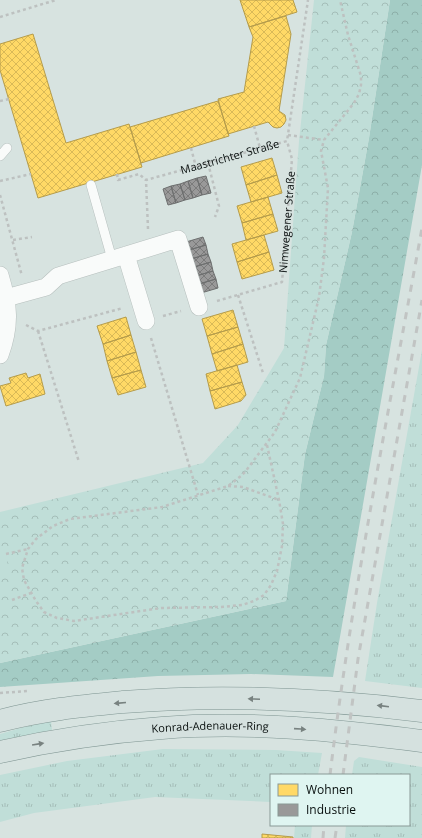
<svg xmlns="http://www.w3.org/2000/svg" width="422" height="838" font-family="'Open Sans',sans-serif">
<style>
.grass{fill:url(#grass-tufts)}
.forest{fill:url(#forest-crowns)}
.park{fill:url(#park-crowns)}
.pitch{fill:#c0ded8}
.homes{fill:url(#homes-cross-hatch);stroke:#b59c4b}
.industry{fill:url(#industry-cross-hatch);stroke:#6d6f6f}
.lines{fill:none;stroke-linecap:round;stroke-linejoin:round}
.lane-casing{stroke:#b6bfbd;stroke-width:10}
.street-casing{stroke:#b6bfbd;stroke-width:18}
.primary-casing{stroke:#7f9592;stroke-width:23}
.path{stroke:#bdc1c0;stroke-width:2.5;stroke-dasharray:3 3;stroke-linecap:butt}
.lane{stroke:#f9fbfa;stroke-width:9}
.street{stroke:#f9fbfa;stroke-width:17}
.primary{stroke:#d5e1df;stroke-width:22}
.rail{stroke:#c1c4c3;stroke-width:3;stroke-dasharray:7 7;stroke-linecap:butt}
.oneway{fill:#788280}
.labels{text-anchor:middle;stroke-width:4;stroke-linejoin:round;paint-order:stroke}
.street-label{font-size:11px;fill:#070e0d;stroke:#dff5f1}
</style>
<defs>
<pattern id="grass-tufts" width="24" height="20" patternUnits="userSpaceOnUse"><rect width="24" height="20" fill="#c0ded8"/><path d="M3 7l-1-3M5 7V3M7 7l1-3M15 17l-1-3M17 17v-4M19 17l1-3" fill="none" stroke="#a4bdb8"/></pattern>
<pattern id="forest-crowns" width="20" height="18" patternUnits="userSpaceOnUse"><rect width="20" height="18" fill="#a4ccc5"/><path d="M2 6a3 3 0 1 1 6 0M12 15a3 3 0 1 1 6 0" fill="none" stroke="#8caea8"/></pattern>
<pattern id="park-crowns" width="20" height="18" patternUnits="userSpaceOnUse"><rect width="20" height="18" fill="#c0ded8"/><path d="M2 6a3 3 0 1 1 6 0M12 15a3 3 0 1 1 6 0" fill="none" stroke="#a4bdb8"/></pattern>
<pattern id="homes-cross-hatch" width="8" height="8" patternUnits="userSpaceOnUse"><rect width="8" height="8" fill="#ffd966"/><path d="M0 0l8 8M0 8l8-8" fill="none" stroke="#d9b957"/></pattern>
<pattern id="industry-cross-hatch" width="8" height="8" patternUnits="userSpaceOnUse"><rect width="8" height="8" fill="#999"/><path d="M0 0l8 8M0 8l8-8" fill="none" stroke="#7b7b7b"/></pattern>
</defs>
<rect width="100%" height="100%" fill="#d7e3e0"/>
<path class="grass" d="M422 350V688L365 681 377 603Z
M51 721 52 730 0 741V734L24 727Z
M163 749 276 750 322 753 318 775H271V802L155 797 34 813 0 822V775L67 761Z
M359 757 422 767V838H345L346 825H409V775H352L354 761Z
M295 825H312L311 838H294Z"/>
<path class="forest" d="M390 0H422V165L333 677 251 674 158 676 0 687V663L286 601 305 454 324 376 326 345 352 232 369 138Z"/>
<path class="park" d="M314 0H390L369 138 352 232 326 345 324 376 305 454 286 601 0 663V512L203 463 238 425 284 348 299 141Z"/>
<path class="pitch" d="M5 552 8 566 0 568V553Z"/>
<path class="homes" d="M240 0H293L297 12 249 27Z
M286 16 291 34 279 111 285 115 286 120 284 124 281 127 277 128 273 127 268 122 228 134 218 99 244 92 253 37 249 27Z
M33 34 66 143 129 124 142 167 38 198 0 70V44Z
M218 101 229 136 141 163 130 127Z
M272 158 277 175 246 185 241 167Z
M277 175 282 193 251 202 246 185Z
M268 197 273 214 242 223 237 206Z
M273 214 278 231 246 240 242 223Z
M264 235 269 252 237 262 232 244Z
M269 252 274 270 242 279 237 262Z
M233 310 238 327 207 336 202 319Z
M126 317 131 335 103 344 97 326Z
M238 327 243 344 212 354 207 336Z
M131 335 136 352 107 361 103 344Z
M243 344 248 362 217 371 212 354Z
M136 352 141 370 112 378 107 361Z
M237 365 242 382 210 391 206 374Z
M141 370 146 387 118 395 112 378Z
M26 373 28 378 40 374 45 394 6 406 0 386 11 383 9 378Z
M242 382 246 395 241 401 215 409 210 391Z
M262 834 293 837V838H262Z"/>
<path class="industry" d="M206 176 211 193 202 195 197 178Z
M197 178 202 195 193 198 188 181Z
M188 181 193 198 185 200 180 184Z
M180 184 185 200 176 203 171 186Z
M171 186 176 203 168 205 163 189Z
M203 237 206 245 189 250 186 242Z
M206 245 208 254 191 259 189 250Z
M208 254 211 262 194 267 191 259Z
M211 262 213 271 196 276 194 267Z
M213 271 216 279 199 284 196 276Z
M216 279 218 288 201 293 199 284Z"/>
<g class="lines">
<g class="lane-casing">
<path id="lane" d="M0 156 7 148
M91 185 112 259"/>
</g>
<g class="street-casing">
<path id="street" d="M126 255 146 321
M0 275C9 305 11 325 0 355
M6 298 46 287 58 276 178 239 199 307"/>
</g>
<g class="primary-casing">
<g id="primary">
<path d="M0 721C40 710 82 706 123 702 222 694 323 699 422 711"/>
<path id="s3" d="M0 752C53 740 107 732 162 728 248 721 336 730 422 741"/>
</g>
</g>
<g class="path">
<path d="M0 17 56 0"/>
<path d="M0 101 9 99"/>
<path d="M254 126 260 148"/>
<path d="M288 135 324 140"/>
<path d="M191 148 196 167"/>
<path d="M208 163 219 206 215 217"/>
<path d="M117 174 118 180 139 174 146 180"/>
<path d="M0 181 31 174"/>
<path d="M0 195 22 276"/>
<path id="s1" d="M148 229 146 180 287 141 308 0"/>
<path d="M13 240 32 237"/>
<path d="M238 295 263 373"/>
<path id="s2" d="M217 301 282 282 292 159 287 141"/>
<path d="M163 316 181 311"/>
<path d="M26 325 38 331 123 308"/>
<path d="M38 331 79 462"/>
<path d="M151 338 198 495"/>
<path d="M267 445 279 500 283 524 282 546 277 571 271 585 264 595 254 601 242 605 221 607 161 608 74 621 57 618 44 612 36 601 24 580 22 568 28 549 36 539 53 526 70 519 162 507 228 486 241 476 245 472 275 432 300 378 319 297 324 258 328 188 321 151 324 140 354 103 359 94 361 85V76L348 35 340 0"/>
<path d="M228 486 243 487 279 500"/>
<path d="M6 554 28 549"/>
<path d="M12 600 31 593"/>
<path d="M0 693 28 691"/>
</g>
<use href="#lane" class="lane"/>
<use href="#street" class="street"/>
<use href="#primary" class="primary"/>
<path class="rail" d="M330 775C352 592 389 410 422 228
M343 775 358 659 422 300
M323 838 324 825
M335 838 337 825"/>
</g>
<defs><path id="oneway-solid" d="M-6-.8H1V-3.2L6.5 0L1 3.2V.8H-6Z"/></defs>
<g class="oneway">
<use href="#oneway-solid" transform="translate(254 699) rotate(-178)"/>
<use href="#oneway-solid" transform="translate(120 703) rotate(175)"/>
<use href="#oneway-solid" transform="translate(383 706) rotate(-173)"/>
<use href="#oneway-solid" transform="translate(300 729) rotate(4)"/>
<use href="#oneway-solid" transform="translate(38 744) rotate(-9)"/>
</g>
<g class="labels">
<g class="street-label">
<text dy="4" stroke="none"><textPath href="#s1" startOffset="136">Maastrichter Straße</textPath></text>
<text dy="4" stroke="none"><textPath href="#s2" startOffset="128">Nimwegener Straße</textPath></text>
<text dy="4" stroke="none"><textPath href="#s3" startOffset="212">Konrad-Adenauer-Ring</textPath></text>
</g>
</g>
<rect x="270" y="774" width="140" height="52" fill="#dff5f1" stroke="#899996"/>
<rect x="278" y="784" width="20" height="12" fill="#ffd966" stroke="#899996"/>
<text x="306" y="794" font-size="12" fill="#070e0d">Wohnen</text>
<rect x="278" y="804" width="20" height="12" fill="#999999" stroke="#899996"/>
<text x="306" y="814" font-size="12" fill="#070e0d">Industrie</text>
</svg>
